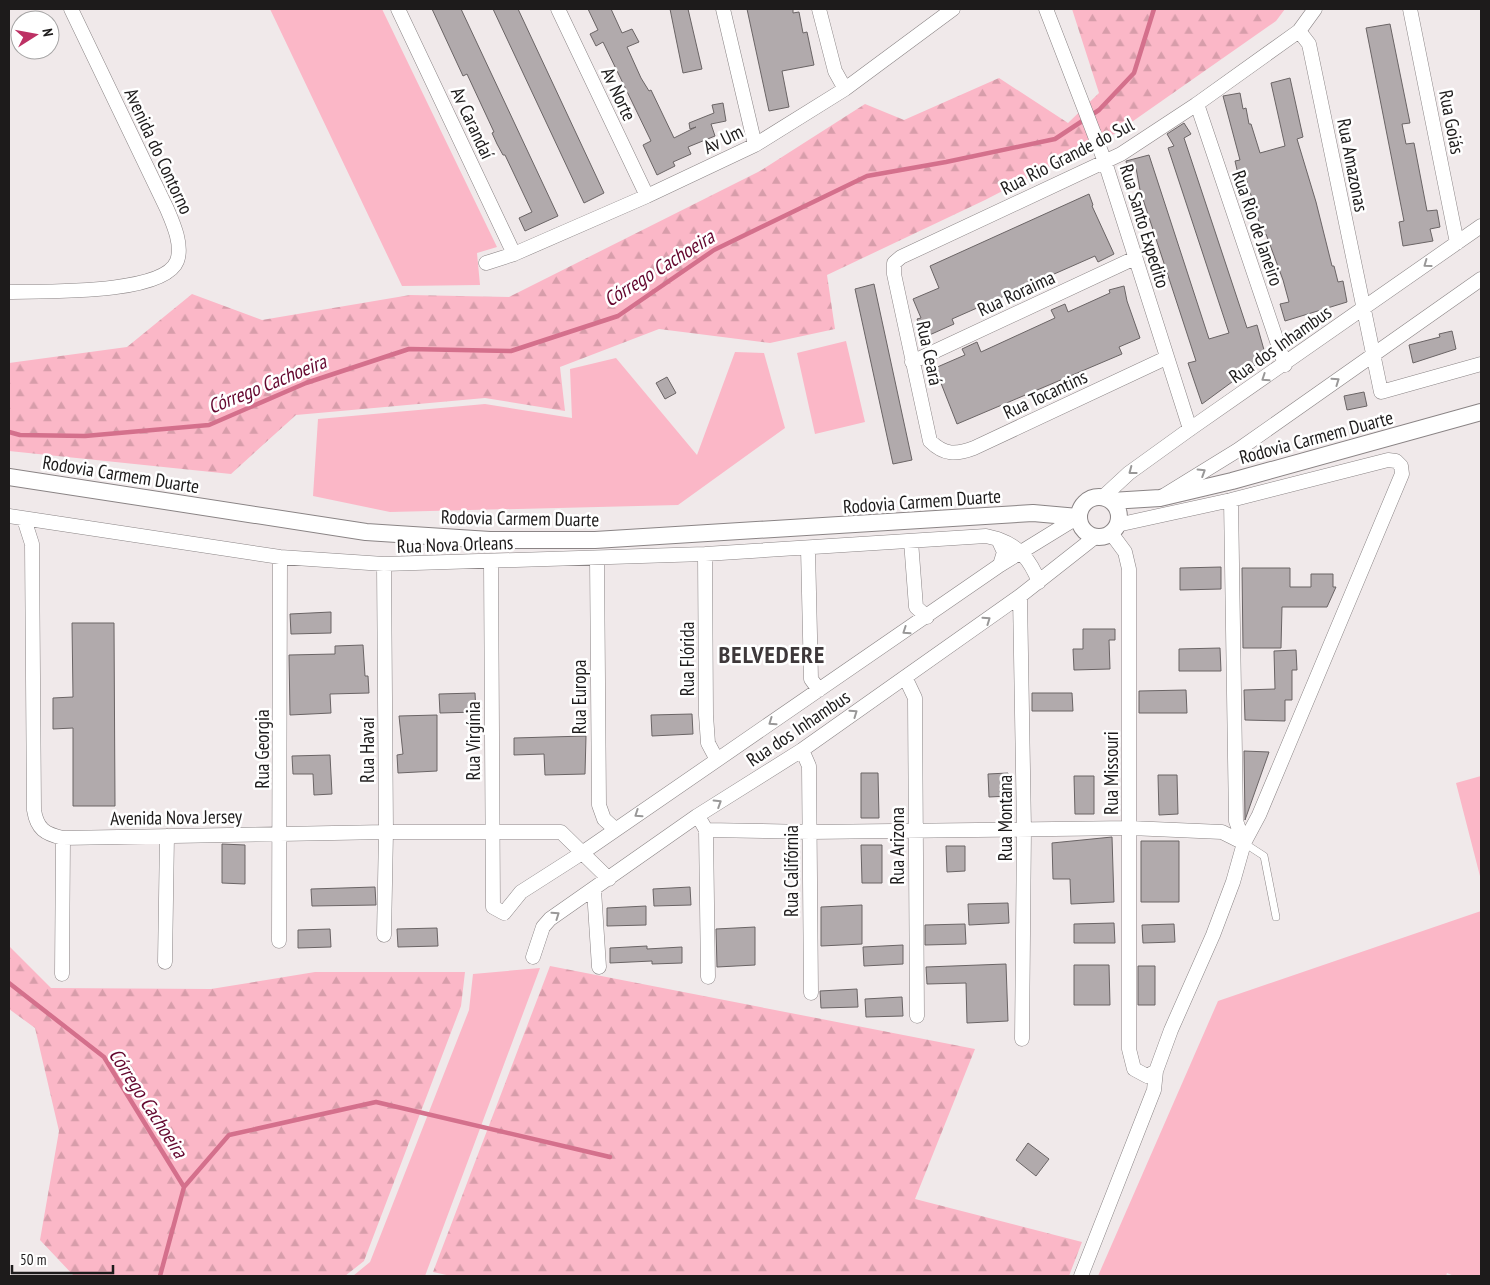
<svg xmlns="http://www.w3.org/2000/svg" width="1490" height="1285" font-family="'PT Sans Narrow',sans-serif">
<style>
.green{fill:#fbb7c7}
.forest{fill:url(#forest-firs)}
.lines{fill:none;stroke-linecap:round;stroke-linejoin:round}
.stream{stroke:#d4708c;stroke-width:4.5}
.building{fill:#b1aaac;stroke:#6a6465}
.service-casing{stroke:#8a8485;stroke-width:8}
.minor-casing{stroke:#8a8485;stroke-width:15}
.tertiary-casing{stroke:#8a8485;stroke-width:18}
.service{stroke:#fff;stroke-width:7}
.minor{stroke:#fff;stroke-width:14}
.tertiary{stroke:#fff;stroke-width:16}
.oneway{stroke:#999898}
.labels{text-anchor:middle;stroke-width:5;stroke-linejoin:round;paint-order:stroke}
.street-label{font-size:19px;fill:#1d1b1b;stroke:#fff}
.water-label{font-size:20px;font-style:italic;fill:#64062e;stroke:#fff}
.district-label{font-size:24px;font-weight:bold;letter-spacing:1px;fill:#3e383a;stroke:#fff}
</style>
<defs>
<pattern id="forest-firs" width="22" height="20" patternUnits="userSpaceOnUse" patternTransform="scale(1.25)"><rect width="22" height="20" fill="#fbb7c7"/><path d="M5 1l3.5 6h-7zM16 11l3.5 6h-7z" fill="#d79daa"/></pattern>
</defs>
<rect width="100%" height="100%" fill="#f0e9ea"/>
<path class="green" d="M270 9H382L497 247 477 253 480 285 402 286Z
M846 341 865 422 815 434 797 353Z
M735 352 764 353 785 428 678 505 390 512 313 496 318 419 485 404 572 418 570 369 616 358 697 455Z
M1481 776V880L1456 783Z
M1481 911V1276H1454L1447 1273 1446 1276H1098L1218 1001Z
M540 968 425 1276H353L370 1262 469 1010 473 974Z"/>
<path class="forest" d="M1072 9H1285L1276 21 1116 133 985 200 827 275 835 329 770 343 659 329 560 367 565 411 485 398 296 415 231 474 9 451V363L127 347 192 294 262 320 410 295 509 297 760 171 865 104 904 120 999 78 1068 123 1099 93Z
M9 946 51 988 211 989 315 972H465L461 1006 364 1261 345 1276H74L40 1240 59 1131 35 1028 9 1009Z
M550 966 975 1049 915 1199 1082 1242 1069 1276H451L433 1272Z"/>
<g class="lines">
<path class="stream" d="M9 432 20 435 85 436 209 425 306 383 409 349 511 351 618 316 714 250 867 176 946 162 1055 139 1099 110 1134 73 1154 9
M9 983 104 1057 184 1187
M160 1276 184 1187 229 1135 376 1102 610 1157"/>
</g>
<path class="building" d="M432 9H461L558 216 525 231 519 218 532 212 505 155H503L497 144 492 133 494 132 467 74 463 76Z
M493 9H518L604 193 584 203Z
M588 9H611L622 33 632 29 639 42 627 47 641 78 649 91 651 90 674 138 696 127 690 129 689 123 714 113 712 105 723 103 726 121 711 124 715 136 688 147 691 154 673 162 675 166 657 175 643 145 651 141 603 42 596 46 590 34 598 30Z
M670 9H688L702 69 683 73Z
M747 9H793V13L799 12 803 33 807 32 814 65 782 71 789 107 769 111Z
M1390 24 1410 123 1402 124 1406 144 1414 143 1427 211 1437 210 1440 227 1430 229 1433 241 1403 246 1399 222 1404 221 1366 28Z
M1290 78 1303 137 1297 139 1316 202 1332 266H1334L1338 282 1343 281 1347 302 1285 321 1280 304 1289 302 1283 280 1266 234 1257 236 1253 224 1259 222 1244 172 1238 174 1235 161 1240 160 1223 96 1240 93 1243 109 1246 108 1249 124H1251L1260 153 1285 146 1271 83Z
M1184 123 1191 134 1184 138 1247 328 1257 325 1266 357 1202 404 1188 363 1196 361 1140 190 1136 168 1128 170 1126 161 1149 155 1209 339 1229 333 1168 148 1174 146 1167 134Z
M1089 194 1093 205 1092 206 1114 254 1098 262 1095 256 952 319 954 324 925 337 917 319 921 318 913 299 939 288 930 266Z
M874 284 912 460 893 464 855 289Z
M1124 286 1127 301 1140 338 1119 347 1122 354 957 424 935 368 965 355 962 349 977 342 981 352 1055 318 1051 310 1065 304 1068 312 1110 293 1109 290Z
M1452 331 1456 349 1413 363 1409 345 1440 337 1439 334Z
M667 377 676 393 665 399 656 383Z
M1364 392 1367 406 1347 410 1344 396Z
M1221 567V589L1180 590V568Z
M1242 568H1290V587H1311V574H1333V587H1336L1327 607H1282L1281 648H1243Z
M331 612V633L291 634 290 614Z
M72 623H114L115 806H73V728L53 729V698L73 697Z
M1083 629H1115V640H1109L1110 669 1074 670 1073 649H1083Z
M363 645 365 676H368L369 693 330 694 331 713 290 715 289 655 335 654V646Z
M1220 648 1221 671H1179V649Z
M1296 650 1297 670H1292V700H1285V721L1245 720 1244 690 1275 689 1274 651Z
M1186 690 1187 713H1139V691Z
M475 693 476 712 440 713 439 694Z
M1032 693H1072L1073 711H1032Z
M692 714 693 734 652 736 651 715Z
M437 715V771L398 773 397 755 403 754 399 716Z
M586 736 585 774 545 775 544 754 514 755V738Z
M1244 751 1269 752 1245 820V819Z
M330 755 332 794 314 795 313 774H293L292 756Z
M861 773H878L879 818H861Z
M1008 773 1009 796 989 797 988 774Z
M1158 775H1177L1178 814 1159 815Z
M1074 776H1094V814H1075Z
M1112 837 1114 902 1071 904 1070 879H1053L1052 843Z
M1141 841H1179V902H1141Z
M222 844 245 845V884L222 883Z
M861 845H882V883H862Z
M946 846H965V871L947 872Z
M375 887 376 905 312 906 311 889Z
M690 887 691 905 654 906 653 889Z
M1008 903 1009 923 969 925 968 904Z
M862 905V944L821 946V907Z
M646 906V925L607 926V908Z
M1114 923 1115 943H1074V924Z
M965 924 966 944 925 945V925Z
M1174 924 1175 942 1143 943 1142 925Z
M755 927V965L717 967 716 929Z
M437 928 438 946 398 947 397 929Z
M330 929 331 947 298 948V930Z
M903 945V964L864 966 863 947Z
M647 946V949L682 947V963L652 964V961L610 963V948Z
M1006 964 1008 1021 967 1023 966 983 927 984 926 967Z
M1074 965H1109L1110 1005H1074Z
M1138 966H1155V1005H1138Z
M857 989 858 1007 821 1008 820 991Z
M902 997 903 1016 866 1017 865 999Z
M1028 1143 1049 1159 1036 1176 1016 1160Z"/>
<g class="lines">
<g class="service-casing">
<path id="service" d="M1244 843 1264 856 1276 917"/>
</g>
<g class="minor-casing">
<path id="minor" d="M398 9 514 254
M558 9 647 196
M723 9 755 145
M819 9 835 71 845 89
M1046 9 1105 162 1190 429
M1410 9 1457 243
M1299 31 1309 44 1381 392 1481 364
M1197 104 1285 365
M486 263 514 254 647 196 755 145 845 89 953 9
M9 292C42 291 164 295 177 261 183 245 173 223 167 209L71 9
M1166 358 974 448C956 455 944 455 930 441L894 274V263L901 257 1121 154 1197 104 1299 31 1315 9
M912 362 1135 258
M1165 495 1238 450 1481 279
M1103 497 1129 473 1190 429 1481 226
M1231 500 1236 821 1244 843
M9 516 280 557 384 564 705 554 986 536 998 539 1004 552 1000 565
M24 519 32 544 34 810C37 829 45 834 63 838L386 832H561L609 879
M1111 533 1125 552 1129 569V1049L1134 1069 1147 1076 1156 1071 1171 1030 1213 935 1233 882 1244 843 1259 815 1402 474 1401 466 1396 461 1388 460 1231 500 1117 525
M998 539C1020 547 1030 560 1039 582
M911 541 916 607 927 617
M808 549 811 679 819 690
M705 554 706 715 708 743 717 760
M597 558 599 805 604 819 615 829
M491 562 493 907 504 913 521 892 582 853 1000 565 1078 517
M1020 596 1024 829 1022 1039
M905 677 915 698 917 1016
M802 750 809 766 811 993
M702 823 706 830 708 977
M706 830 810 832 1130 828 1222 832 1244 843
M594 890 599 967
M384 935 386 832 384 564
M279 941 280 557
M533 957 543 927 550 919 697 816 802 750 1020 596 1095 537
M165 962 167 836
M62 974 63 838
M1081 1276 1154 1090 1156 1071"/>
</g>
<g class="tertiary-casing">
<path id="tertiary" d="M9 477 366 532 490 540H595L1033 513 1078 517
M1079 517a20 20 0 1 1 40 0a20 20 0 1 1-40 0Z
M1111 501 1160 498 1232 481 1481 412"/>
</g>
<use href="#service" class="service"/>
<use href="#minor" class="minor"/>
<use href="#tertiary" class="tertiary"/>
</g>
<defs><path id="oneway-chevron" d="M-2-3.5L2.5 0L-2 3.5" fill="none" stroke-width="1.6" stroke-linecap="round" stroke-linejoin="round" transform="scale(1.25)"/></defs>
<g class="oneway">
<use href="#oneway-chevron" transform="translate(1427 264) rotate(144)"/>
<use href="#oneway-chevron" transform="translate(1265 378) rotate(146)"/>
<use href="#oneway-chevron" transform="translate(1336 381) rotate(-35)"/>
<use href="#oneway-chevron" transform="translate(1132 471) rotate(143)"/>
<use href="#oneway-chevron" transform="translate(1202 472) rotate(-32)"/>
<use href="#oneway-chevron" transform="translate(987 620) rotate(-35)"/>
<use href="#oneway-chevron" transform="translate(906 631) rotate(146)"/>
<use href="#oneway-chevron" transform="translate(854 713) rotate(-35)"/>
<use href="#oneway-chevron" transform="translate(772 722) rotate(145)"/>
<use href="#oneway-chevron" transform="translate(718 803) rotate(-32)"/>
<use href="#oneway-chevron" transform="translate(638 814) rotate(146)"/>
<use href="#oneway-chevron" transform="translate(556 915) rotate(-35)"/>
</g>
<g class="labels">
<g class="street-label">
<text transform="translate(619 94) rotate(65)" y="7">Av Norte</text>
<text transform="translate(1452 122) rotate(79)" y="7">Rua Goiás</text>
<text transform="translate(473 123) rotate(65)" y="7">Av Carandaí</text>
<text transform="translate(723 139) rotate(-26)" y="7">Av Um</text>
<text transform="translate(159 151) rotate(65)" y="7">Avenida do Contorno</text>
<text transform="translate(1067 156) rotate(-27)" y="7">Rua Rio Grande do Sul</text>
<text transform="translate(1353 165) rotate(79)" y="7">Rua Amazonas</text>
<text transform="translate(1145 226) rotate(73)" y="7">Rua Santo Expedito</text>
<text transform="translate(1258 228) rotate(71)" y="7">Rua Rio de Janeiro</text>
<text transform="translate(1016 293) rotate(-25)" y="7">Rua Roraima</text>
<text transform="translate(1280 344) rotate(-35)" y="7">Rua dos Inhambus</text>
<text transform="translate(930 353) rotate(78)" y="7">Rua Ceará</text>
<text transform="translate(1045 394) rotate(-25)" y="7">Rua Tocantins</text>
<text transform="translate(1316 437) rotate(-15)" y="7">Rodovia Carmem Duarte</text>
<text transform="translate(121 474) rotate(9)" y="7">Rodovia Carmem Duarte</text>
<text transform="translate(922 501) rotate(-4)" y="7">Rodovia Carmem Duarte</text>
<text transform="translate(520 518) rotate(1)" y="7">Rodovia Carmem Duarte</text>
<text transform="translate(455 544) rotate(-2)" y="7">Rua Nova Orleans</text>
<text transform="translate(687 659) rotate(-90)" y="7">Rua Flórida</text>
<text transform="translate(579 697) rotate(-90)" y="7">Rua Europa</text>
<text transform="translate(798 728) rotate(-34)" y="7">Rua dos Inhambus</text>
<text transform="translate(473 741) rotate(-90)" y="7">Rua Virgínia</text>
<text transform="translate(262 749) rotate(-90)" y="7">Rua Georgia</text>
<text transform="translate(367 750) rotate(-90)" y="7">Rua Havaí</text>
<text transform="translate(1111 773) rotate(-90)" y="7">Rua Missouri</text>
<text transform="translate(176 817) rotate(-1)" y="7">Avenida Nova Jersey</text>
<text transform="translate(1005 818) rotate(-90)" y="7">Rua Montana</text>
<text transform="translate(897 846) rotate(-90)" y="7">Rua Arizona</text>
<text transform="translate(791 871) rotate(-90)" y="7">Rua Califórnia</text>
</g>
<g class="water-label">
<text transform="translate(659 268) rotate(-32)" y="7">Córrego Cachoeira</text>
<text transform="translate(267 384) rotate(-22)" y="7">Córrego Cachoeira</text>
<text transform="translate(148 1103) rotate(57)" y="7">Córrego Cachoeira</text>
</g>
<g class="district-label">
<text x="772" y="663">BELVEDERE</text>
</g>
</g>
<rect width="1490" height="1285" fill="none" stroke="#1d1b1b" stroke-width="20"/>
<g transform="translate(35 35) rotate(79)"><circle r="24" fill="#ffffff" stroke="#a5a4a4"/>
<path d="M0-4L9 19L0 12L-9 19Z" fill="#bd3164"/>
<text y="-8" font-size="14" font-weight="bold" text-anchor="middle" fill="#1d1b1b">N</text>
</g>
<path d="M12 1265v8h101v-8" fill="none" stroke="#1d1b1b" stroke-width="2.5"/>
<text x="20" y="1265" font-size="15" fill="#1d1b1b" stroke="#ffffff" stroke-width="4" paint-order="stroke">50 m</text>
</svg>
